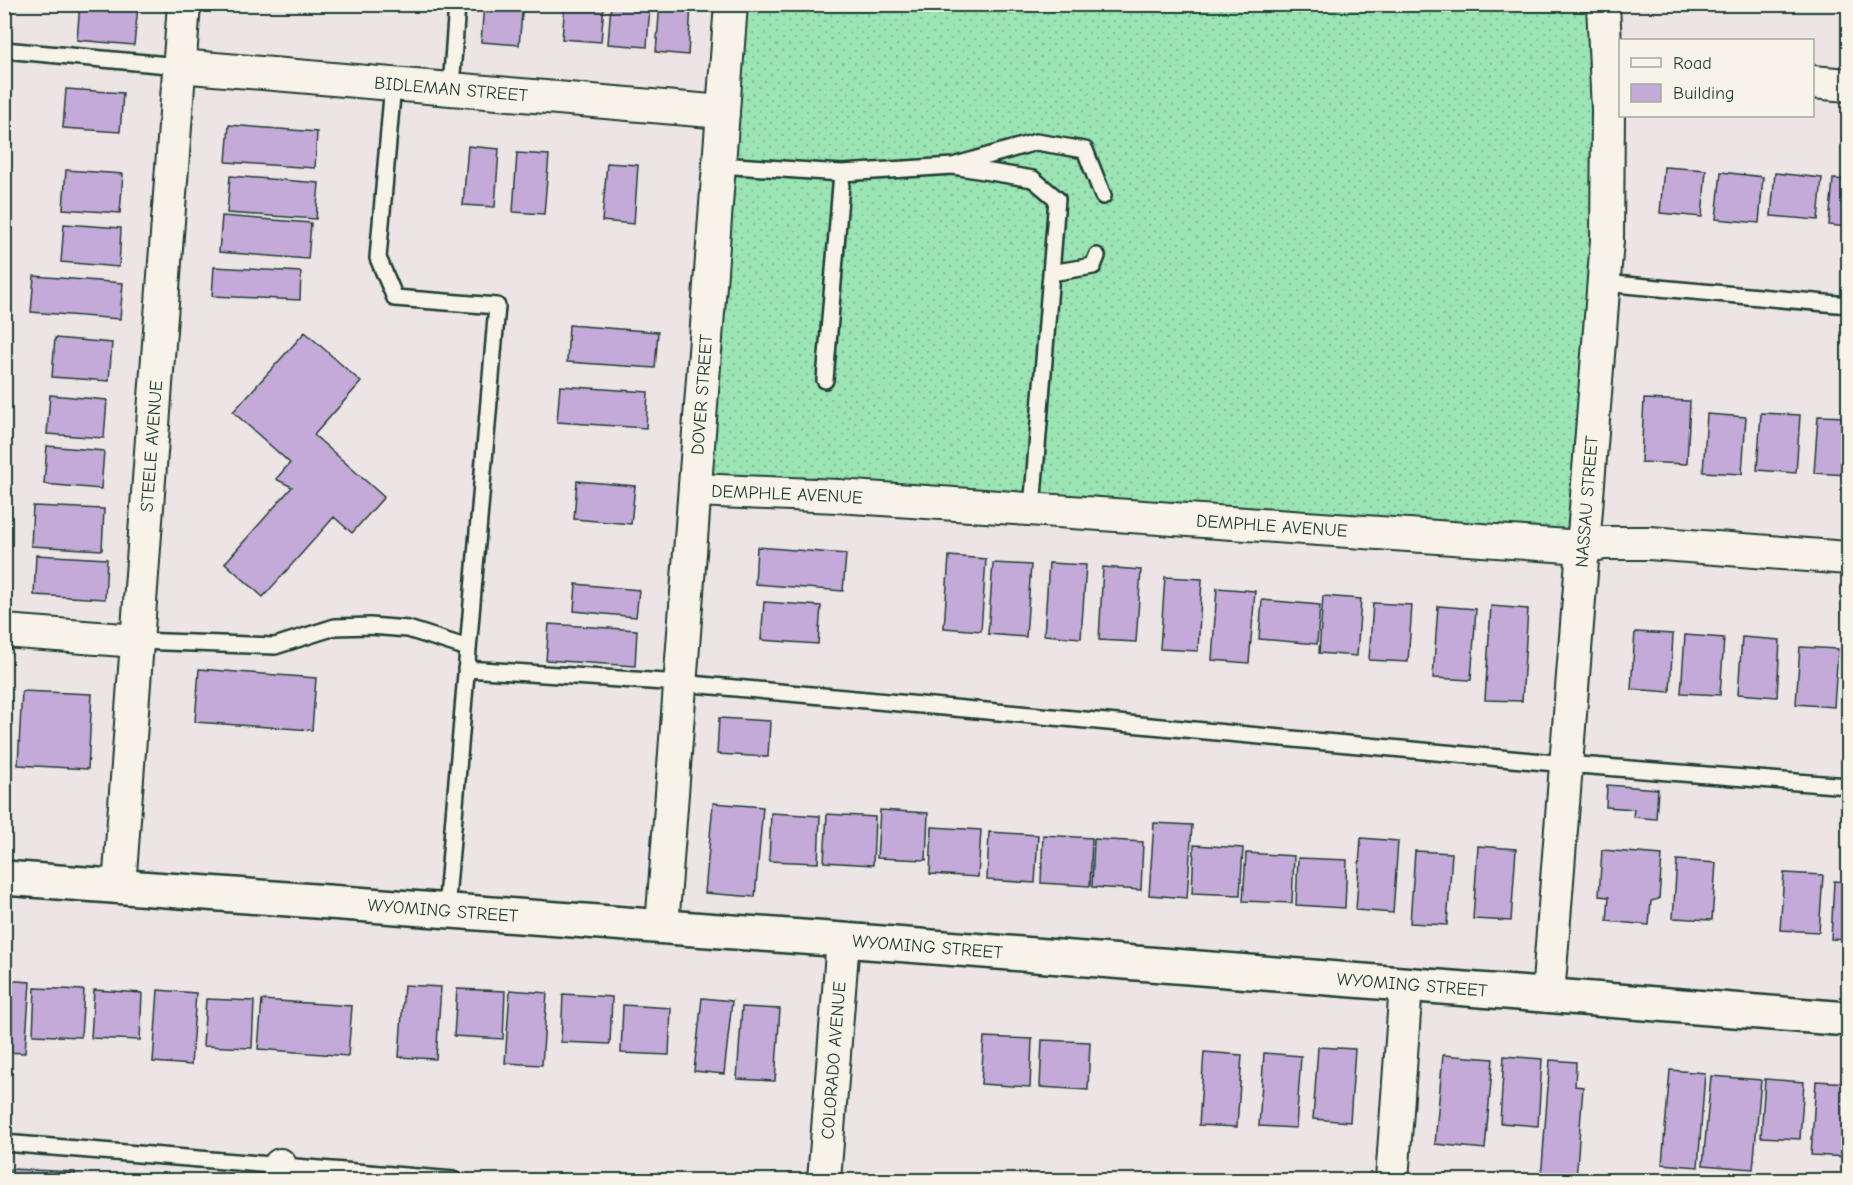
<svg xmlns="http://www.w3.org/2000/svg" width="1853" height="1185" font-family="'Comic Neue',sans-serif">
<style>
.garden{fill:url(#garden-dots);stroke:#5d9074;stroke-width:1.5}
.building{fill:#c4aad9;stroke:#1f3d34;stroke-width:1.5}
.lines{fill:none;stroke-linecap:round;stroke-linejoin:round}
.service-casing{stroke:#1f3d34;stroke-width:20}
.minor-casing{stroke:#1f3d34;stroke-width:36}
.tertiary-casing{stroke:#1f3d34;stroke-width:38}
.service{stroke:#f7f3e8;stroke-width:15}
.minor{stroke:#f7f3e8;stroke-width:32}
.tertiary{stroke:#f7f3e8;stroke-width:33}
.labels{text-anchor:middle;stroke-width:4.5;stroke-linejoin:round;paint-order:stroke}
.street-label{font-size:18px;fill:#1f3d34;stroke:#f7f3e8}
</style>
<defs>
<pattern id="garden-dots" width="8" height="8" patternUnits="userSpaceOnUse" patternTransform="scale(1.5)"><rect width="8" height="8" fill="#9be4b4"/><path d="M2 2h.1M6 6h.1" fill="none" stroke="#85c49b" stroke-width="1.8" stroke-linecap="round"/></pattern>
</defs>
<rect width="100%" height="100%" fill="#ede4e5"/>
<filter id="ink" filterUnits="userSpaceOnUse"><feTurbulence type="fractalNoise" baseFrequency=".0167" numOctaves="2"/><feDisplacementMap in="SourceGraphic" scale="12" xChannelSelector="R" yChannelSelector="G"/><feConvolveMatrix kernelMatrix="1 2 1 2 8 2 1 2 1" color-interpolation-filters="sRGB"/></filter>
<g filter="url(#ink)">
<path class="garden" d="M731 5H1603L1583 547 695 490Z"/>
<path class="building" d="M80 4 138 6 134 45 77 40Z
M484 4H523L519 45 481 42Z
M565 4H604L601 42 562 39Z
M611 4H650L647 47 608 44Z
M660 4H691L688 55 656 52Z
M66 89 123 93 120 132 63 128Z
M229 125 317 132 315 168 226 162Z
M468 146 499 149 495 207 463 205Z
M517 153 549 155 544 214 513 212Z
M607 163 638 165 634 224 602 221Z
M1664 167 1706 170 1702 217 1660 213Z
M66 170 123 174 120 213 63 209Z
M1721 172 1763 177 1759 223 1716 219Z
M1775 173 1822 178 1818 220 1771 216Z
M230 176 319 183 316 219 227 213Z
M1833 179 1848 180V227L1829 225Z
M222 216 311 223 308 259 219 252Z
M64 224 121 228 119 267 61 262Z
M214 267 301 272 300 300 212 296Z
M34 276 123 283 120 319 31 312Z
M569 325 658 332 655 368 567 362Z
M305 332 361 382 314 435 384 497 352 533 334 517 263 597 225 563 292 487 276 479 290 463 233 412Z
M55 338 112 343 109 381 52 377Z
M560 386 648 392 646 428 557 422Z
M50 395 107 400 104 438 47 434Z
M1644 399 1690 401 1687 464 1641 462Z
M1761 413 1800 415 1796 473 1757 470Z
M1707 414 1746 417 1742 474 1703 472Z
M1818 416 1848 417V475L1814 473Z
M47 446 104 451 101 489 44 484Z
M577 481 635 486 631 524 574 519Z
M33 506 104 509 102 550 31 546Z
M757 547 846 554 843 591 755 584Z
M36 555 107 559 105 599 34 595Z
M949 556 986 559 981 631 944 628Z
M993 563 1031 565 1026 637 988 634Z
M1049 563 1086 565 1081 638 1044 635Z
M1103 567 1141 570 1136 642 1099 640Z
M1165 577 1202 579 1198 651 1160 649Z
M576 584 639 590 636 617 574 611Z
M1217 588 1255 591 1249 663 1212 660Z
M1323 596 1361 599 1357 656 1319 653Z
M1262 600 1320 605 1317 644 1259 639Z
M764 602 821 606 818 644 761 640Z
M1373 603 1412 605 1408 662 1369 660Z
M1438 606 1476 609 1471 680 1433 678Z
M1491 606 1528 609 1522 701 1485 700Z
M549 624 637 630 635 666 546 660Z
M1635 632 1673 634 1670 692 1631 689Z
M1685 635 1724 638 1720 695 1681 693Z
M1742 637 1780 640 1777 697 1738 694Z
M1800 647 1838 649 1834 707 1796 704Z
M199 669 316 678 312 730 195 722Z
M22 691 92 694 88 769 18 765Z
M719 718 770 721 768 757 717 754Z
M1607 785 1658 789 1656 819 1633 817 1634 809 1606 807Z
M713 803 763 807 755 897 705 893Z
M880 810 928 813 926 860 877 858Z
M771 813 820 816 818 863 769 861Z
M827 814 875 817 873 865 824 862Z
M1154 823 1192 825 1187 898 1149 895Z
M932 827 981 830 978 877 930 874Z
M989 832 1038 835 1035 883 987 880Z
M1043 835 1092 838 1090 886 1041 883Z
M1361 838 1398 841 1393 913 1356 910Z
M1094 839 1143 842 1141 890 1092 887Z
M1194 845 1243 848 1240 895 1192 893Z
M1478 846 1516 849 1511 921 1473 919Z
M1602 850 1662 855 1659 899 1651 901 1649 925 1607 921 1609 897 1599 896Z
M1415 851 1452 853 1447 925 1410 923Z
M1246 853 1294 856 1292 903 1243 901Z
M1298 858 1347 860 1345 908 1296 905Z
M1677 860 1716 863 1712 920 1673 918Z
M1784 873 1823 875 1819 932 1780 930Z
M1834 881 1848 882V940L1831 939Z
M4 980 30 982 25 1053 4 1052Z
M404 985 441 987 436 1059 399 1057Z
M35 988 84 990 81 1037 33 1035Z
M457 989 505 991 503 1039 454 1036Z
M94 990 142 993 140 1040 91 1038Z
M158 990 196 993 191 1065 153 1062Z
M510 990 547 993 542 1065 505 1063Z
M563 994 612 997 610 1044 561 1042Z
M702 998 732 1001 724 1074 694 1071Z
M206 999 254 1001 252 1048 203 1046Z
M262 1000 352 1006 348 1056 258 1049Z
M623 1005 671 1008 669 1055 621 1053Z
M742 1007 780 1009 775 1081 737 1079Z
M984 1037 1032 1039 1030 1087 981 1084Z
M1042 1040 1090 1042 1088 1090 1040 1087Z
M1318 1047 1355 1049 1350 1122 1313 1119Z
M1204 1052 1242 1055 1237 1127 1199 1125Z
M1264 1053 1301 1056 1296 1128 1259 1126Z
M1443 1055 1493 1059 1485 1149 1435 1144Z
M1504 1056 1542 1059 1538 1126 1500 1123Z
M1550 1060 1576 1062 1575 1086 1583 1087 1576 1180H1541Z
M1670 1070 1705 1073 1698 1167 1662 1164Z
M1711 1076 1761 1080 1753 1169 1703 1165Z
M1765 1079 1804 1082 1800 1139 1761 1137Z
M1816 1081 1848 1083V1157L1811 1155Z
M10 1169 75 1172V1180H10Z"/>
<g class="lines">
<g class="service-casing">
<path id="service" d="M4 50 179 66
M393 84 378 258 395 298 497 306 446 911
M451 89 457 4
M719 165 842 173 953 166 1036 142 1085 150 1103 196
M953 166 1033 179 1057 199 1032 509
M1051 273 1093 266 1097 256
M1603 283 1848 305
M825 380 842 173
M137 641 275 646 335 627 370 626 408 629 468 648
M466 669 680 683 1566 764 1848 786
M4 1143 454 1180"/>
</g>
<g class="minor-casing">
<g id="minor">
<path id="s1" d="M179 66 723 112"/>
<path d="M1812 82 1848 85"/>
<path id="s2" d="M695 490 838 496 1583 547 1603 543H1649L1848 558"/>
<path d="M4 631 137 641"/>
<path id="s3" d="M119 887 184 4"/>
<path id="s4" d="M662 927 731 4"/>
<path id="s5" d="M1548 996 1607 240 1608 110 1603 4"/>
<path d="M279 1180 280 1165"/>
<path id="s6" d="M824 1180 843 940"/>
<path d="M1392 1180 1406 985"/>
</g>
</g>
<g class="tertiary-casing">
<g id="tertiary">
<path id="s7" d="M4 878 843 940 1848 1019"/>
</g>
</g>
<use href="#service" class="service"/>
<use href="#minor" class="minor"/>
<use href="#tertiary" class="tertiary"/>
</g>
</g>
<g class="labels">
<g class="street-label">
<text dy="6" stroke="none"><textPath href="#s1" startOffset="273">BIDLEMAN STREET</textPath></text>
<text dy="6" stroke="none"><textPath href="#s4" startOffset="534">DOVER STREET</textPath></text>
<text dy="6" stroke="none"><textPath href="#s3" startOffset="442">STEELE AVENUE</textPath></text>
<text dy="6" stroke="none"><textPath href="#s2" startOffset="92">DEMPHLE AVENUE</textPath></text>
<text dy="6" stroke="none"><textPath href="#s5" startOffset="496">NASSAU STREET</textPath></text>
<text dy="6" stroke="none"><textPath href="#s2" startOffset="578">DEMPHLE AVENUE</textPath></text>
<text dy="6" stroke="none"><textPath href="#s7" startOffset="440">WYOMING STREET</textPath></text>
<text dy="6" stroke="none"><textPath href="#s7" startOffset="926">WYOMING STREET</textPath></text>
<text dy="6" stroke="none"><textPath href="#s7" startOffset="1412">WYOMING STREET</textPath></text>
<text dy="6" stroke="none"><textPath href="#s6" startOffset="120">COLORADO AVENUE</textPath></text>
</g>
</g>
<rect width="1853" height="1185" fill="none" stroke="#f7f3e8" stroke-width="24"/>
<rect x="12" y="12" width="1829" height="1161" fill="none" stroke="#1f3d34" stroke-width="2" filter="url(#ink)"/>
<rect x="1619" y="39" width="195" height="78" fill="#f7f3e8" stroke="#a1aaa0" stroke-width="1.5"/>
<rect x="1631" y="58" width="30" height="9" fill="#f7f3e8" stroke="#a1aaa0" stroke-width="1.5"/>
<text x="1673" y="69" font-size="18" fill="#1f3d34">Road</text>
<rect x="1631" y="84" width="30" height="18" fill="#c4aad9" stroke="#a1aaa0" stroke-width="1.5"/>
<text x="1673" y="99" font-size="18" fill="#1f3d34">Building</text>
</svg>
